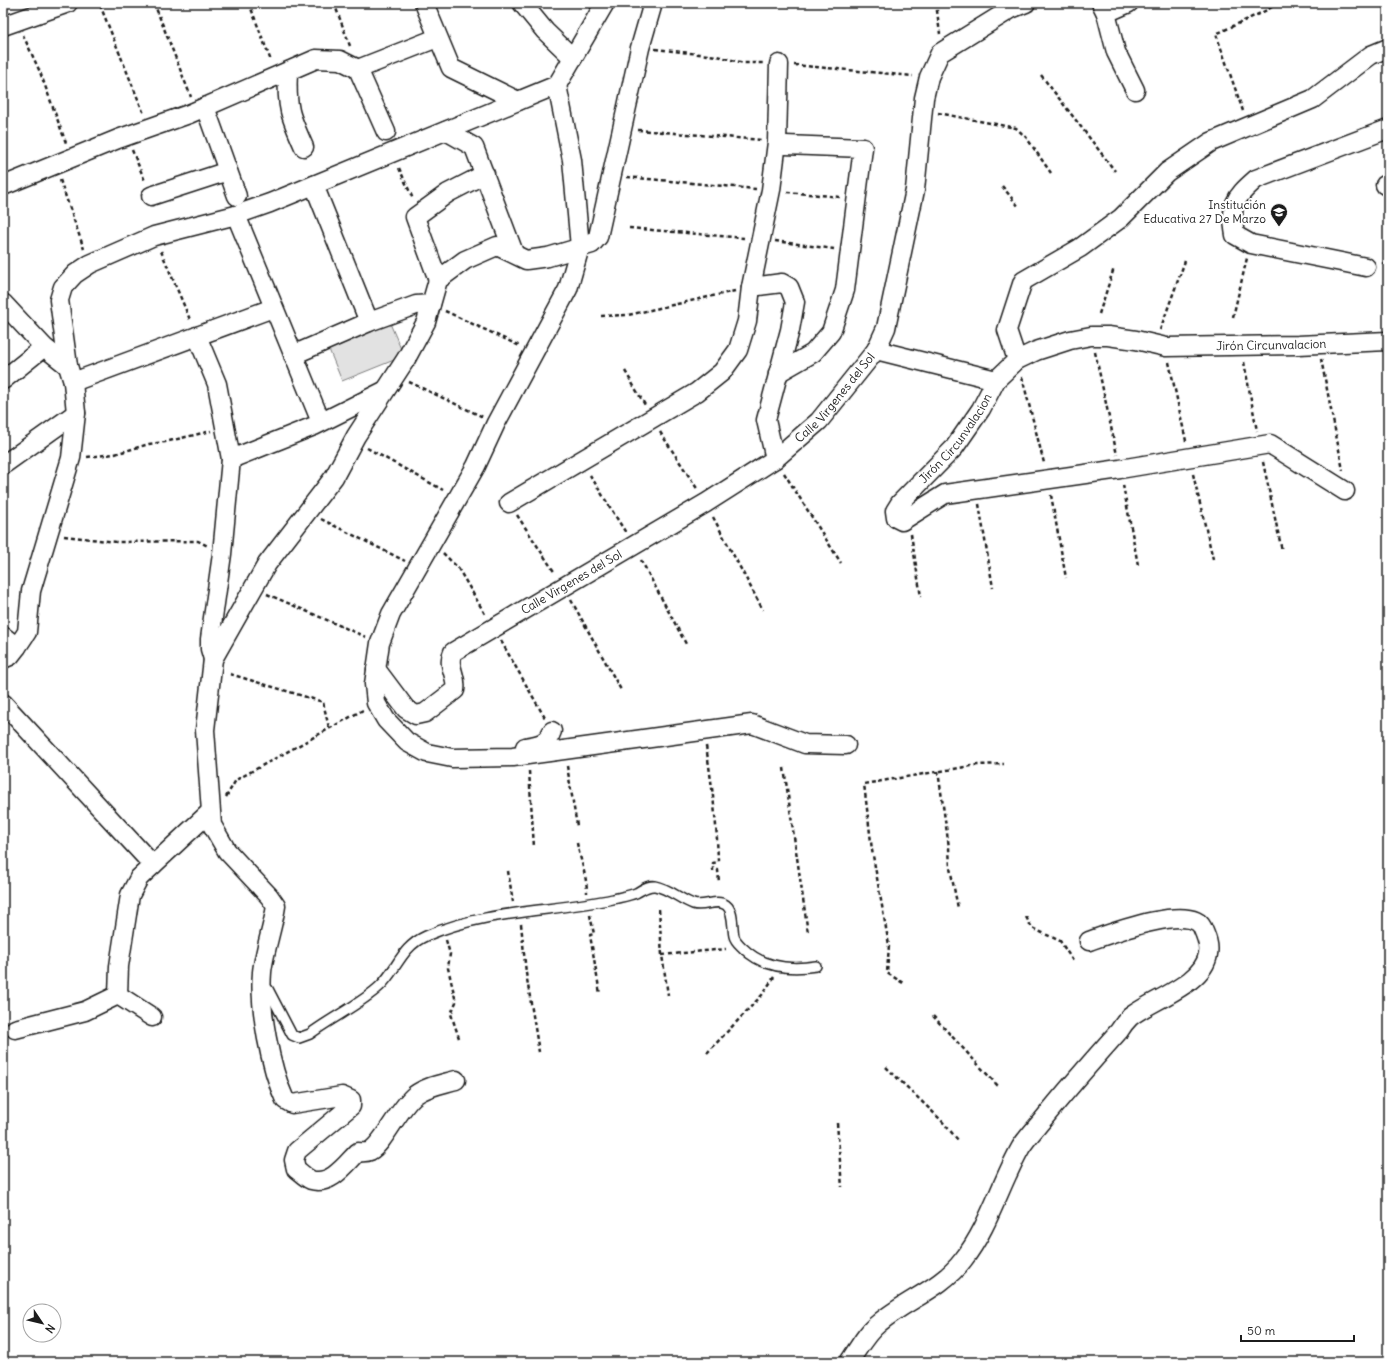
<svg xmlns="http://www.w3.org/2000/svg" width="1391" height="1365" font-family="Delius,sans-serif">
<style>
.green{fill:#e2e2e2;stroke:#7f7f7f}
.lines{fill:none;stroke-linecap:round;stroke-linejoin:round}
.service-casing{stroke:#1c1c1c;stroke-width:12}
.minor-casing{stroke:#1c1c1c;stroke-width:21}
.path{stroke:#1c1c1c;stroke-width:2.5;stroke-dasharray:4 3;stroke-linecap:butt}
.service{stroke:#fff;stroke-width:9}
.minor{stroke:#fff;stroke-width:18}
.labels{text-anchor:middle;stroke-width:4;stroke-linejoin:round;paint-order:stroke}
.poi-label{font-size:12px;fill:#1c1c1c;stroke:#fff;text-anchor:end}
.street-label{font-size:12px;fill:#1c1c1c;stroke:#fff}
</style>
<rect width="100%" height="100%" fill="#fff"/>
<filter id="ink" filterUnits="userSpaceOnUse"><feTurbulence type="fractalNoise" baseFrequency=".025" numOctaves="2"/><feDisplacementMap in="SourceGraphic" scale="8" xChannelSelector="R" yChannelSelector="G"/><feConvolveMatrix kernelMatrix="1 2 1 2 8 2 1 2 1" color-interpolation-filters="sRGB"/></filter>
<g filter="url(#ink)">
<path class="green" d="M389 321 404 356 342 381 328 347Z"/>
<g class="lines">
<g class="service-casing">
<path id="service" d="M264 986 268 989 292 1035 299 1038 310 1034C331 1018 361 1004 380 986 397 970 401 947 426 936 485 910 551 912 613 899 621 897 628 896 636 893 642 890 647 885 655 886 668 888 681 900 693 904 704 908 716 898 726 905 734 911 732 927 734 936 735 941 740 945 743 948 763 968 790 970 816 966"/>
</g>
<g class="minor-casing">
<g id="minor">
<path d="M424 3 451 68 518 101"/>
<path d="M522 3 545 31 573 58"/>
<path d="M1101 3 1106 13 1116 52 1135 90"/>
<path d="M1106 13 1129 3"/>
<path d="M3 26 68 3"/>
<path d="M358 69 437 38"/>
<path d="M288 72C286 107 290 116 304 147"/>
<path d="M557 85 572 160 580 247 568 289 496 423 476 466 391 614 380 643 374 684 376 703 386 720 407 742 427 753 452 758 513 757 752 724 805 744 846 745"/>
<path d="M205 107 237 196"/>
<path d="M446 131 474 147 514 253"/>
<path d="M314 185 369 322"/>
<path d="M1385 185H1388"/>
<path d="M3 186 118 139 189 114 316 59 340 60 358 69 386 132"/>
<path d="M151 196 228 171"/>
<path d="M236 215 321 422"/>
<path d="M1366 267 1251 244 1235 235C1230 205 1233 199 1256 179L1388 129"/>
<path d="M438 280 415 217 448 193 485 174"/>
<path d="M751 287 782 283 789 287 795 302 790 330 766 420 775 459"/>
<path d="M3 303 44 347 68 366"/>
<path d="M197 336 217 384 231 459 222 554 210 639V649L213 659"/>
<path d="M876 350 996 380"/>
<path d="M293 355 369 322 416 305 431 304"/>
<path d="M1017 360 1007 330 1023 281 1080 248 1121 218 1167 172 1211 142 1313 99 1371 55 1388 48"/>
<path d="M778 373 813 353 831 332 845 290 863 148 785 145"/>
<path d="M3 380 44 347"/>
<path d="M73 382 273 308"/>
<path d="M231 459 314 426 384 391"/>
<path d="M3 465 76 413"/>
<path id="s1" d="M1345 491 1270 444 1120 469 945 494 902 521 896 518 895 511 900 503 954 448 981 409 996 380 1017 360 1036 351 1070 340 1091 336H1108L1136 340 1166 347 1298 345 1388 341"/>
<path d="M509 503 697 392 722 372 738 350 747 321 751 287 771 190 777 142 779 64"/>
<path d="M3 636 17 647"/>
<path d="M3 659 10 656 17 647 27 632 31 591 71 458 76 413 73 382 68 366 59 300 63 287 75 274 90 264 154 236 236 215 270 203 557 85 605 3"/>
<path id="s2" d="M376 669 406 709 416 715 425 713 455 690C458 676 446 666 453 652L706 503 775 459 819 421 876 350 886 328 915 190 924 98 929 77 940 53 1011 9 1026 3"/>
<path d="M3 703 153 865"/>
<path d="M525 747C537 745 548 744 552 731"/>
<path d="M152 1017 118 995 119 966 130 895 139 878 210 812"/>
<path d="M15 1029 85 1011 118 995"/>
<path d="M456 1080C442 1084 427 1086 415 1095 398 1109 384 1143 370 1151 366 1153 362 1152 358 1152 346 1164 331 1186 311 1180 306 1178 300 1172 296 1169L294 1160 297 1151 351 1106V1100L342 1096 292 1104 285 1100C270 1067 259 1009 262 972 264 952 273 927 276 906L269 896 227 851 212 825 205 730 213 659 267 564 334 477 356 436 406 359 426 322 438 280 465 260 497 246 526 260 548 257 592 244 598 237 640 48 653 3"/>
<path d="M849 1362C858 1349 866 1333 879 1323 906 1300 941 1289 963 1260 989 1227 1000 1184 1021 1147 1028 1136 1037 1127 1045 1117 1069 1087 1094 1059 1119 1031 1122 1026 1126 1021 1130 1017 1151 1000 1204 984 1208 954 1210 945 1206 936 1202 927 1191 903 1109 934 1089 941"/>
</g>
</g>
<path class="path" d="M154 3 191 97
M249 3 271 61
M334 3 350 46
M936 3 940 34
M100 5 144 114
M23 35 40 72 66 143
M655 49 717 56 744 63H763
M794 65 913 76
M1041 75 1115 171
M1243 111 1216 34 1267 10 1278 3
M938 113 1016 128 1026 137 1051 173
M638 130 762 140
M132 150 145 181
M399 168 413 199
M627 177 756 189
M60 180 84 249
M1002 186 1019 207
M787 192 841 197
M629 228 744 238
M775 241 834 249
M161 251 191 322
M1382 264 1388 262
M445 311 520 346
M1099 314 1114 268
M601 316 628 315 735 291
M1233 317 1247 258
M1160 330 1185 261
M1095 352 1117 455
M1321 359 1343 470
M1169 362 1186 441
M1244 362 1257 431
M625 371 645 405
M1022 377 1044 463
M409 382 483 417
M660 432 698 490
M367 448 443 490
M87 457 115 454 149 444 165 442 211 431
M1263 462 1282 551
M784 473 841 563
M1193 474 1213 559
M590 475 626 533
M1123 485 1138 565
M1051 495 1066 578
M979 504 993 588
M517 515 555 573
M713 517 763 610
M321 519 405 561
M911 534 921 597
M64 536 117 542 198 541 208 546
M443 553 458 568 485 614
M641 560 686 644
M267 594 366 637
M571 600 621 690
M501 641 545 718
M230 674 323 702 329 728
M706 746C712 785 717 823 718 862L713 863V870H718L719 883
M567 766 577 826
M784 768 808 933
M529 771 534 847
M938 771 949 847 950 868 958 908
M226 797 236 780 363 710
M577 843C580 859 587 876 587 893
M508 871 513 902
M659 909 662 955 668 995
M590 915 594 934 590 935 600 994
M1026 917 1032 928 1060 941 1073 961
M521 924 526 973 539 1052
M446 940 450 954 448 968 456 1002 451 1014 459 1038
M662 955 726 949
M903 983 887 973 889 945 872 850 864 784 977 765 1004 764
M933 1016 999 1087
M707 1053 762 995 774 977
M886 1067 941 1120 958 1140
M837 1123 842 1187"/>
<use href="#service" class="service"/>
<use href="#minor" class="minor"/>
</g>
</g>
<defs>
<g id="school-pin" transform="scale(0.9)"><path d="M0 17L-7.5 6A9.5 9.5 0 1 1 7.5 6Z" fill="#1c1c1c" stroke="#fff"/><path d="M0-5L7-2L0 1L-7-2ZM-4 1L0 2.5L4 1V4Q0 6-4 4Z" fill="#fff"/></g>
</defs>
<g fill-rule="evenodd">
<use href="#school-pin" x="1279" y="212"/>
</g>
<g class="labels">
<g class="poi-label">
<text x="1266" y="209">Institución<tspan x="1266" dy="14">Educativa 27 De Marzo</tspan></text>
</g>
<g class="street-label">
<text dy="4" stroke="none"><textPath href="#s1" startOffset="937">Jirón Circunvalacion</textPath></text>
<text dy="4" stroke="none"><textPath href="#s2" startOffset="609">Calle Virgenes del Sol</textPath></text>
<text dy="4" stroke="none"><textPath href="#s1" startOffset="577">Jirón Circunvalacion</textPath></text>
<text dy="4" stroke="none"><textPath href="#s2" startOffset="285">Calle Virgenes del Sol</textPath></text>
</g>
</g>
<rect width="1391" height="1365" fill="none" stroke="#fff" stroke-width="16"/>
<rect x="8" y="8" width="1375" height="1349" fill="none" stroke="#1c1c1c" stroke-width="1.5" filter="url(#ink)"/>
<g transform="translate(42 1323) rotate(125)"><circle r="19" fill="#ffffff" stroke="#a4a4a4"/>
<path d="M0-3L7 15L0 10L-7 15Z" fill="#1c1c1c"/>
<text y="-6" font-size="11" font-weight="bold" text-anchor="middle" fill="#1c1c1c">N</text>
</g>
<path d="M1241 1335v6h113v-6" fill="none" stroke="#1c1c1c" stroke-width="2"/>
<text x="1247" y="1335" font-size="12" fill="#1c1c1c" stroke="#ffffff" stroke-width="3" paint-order="stroke">50 m</text>
</svg>
